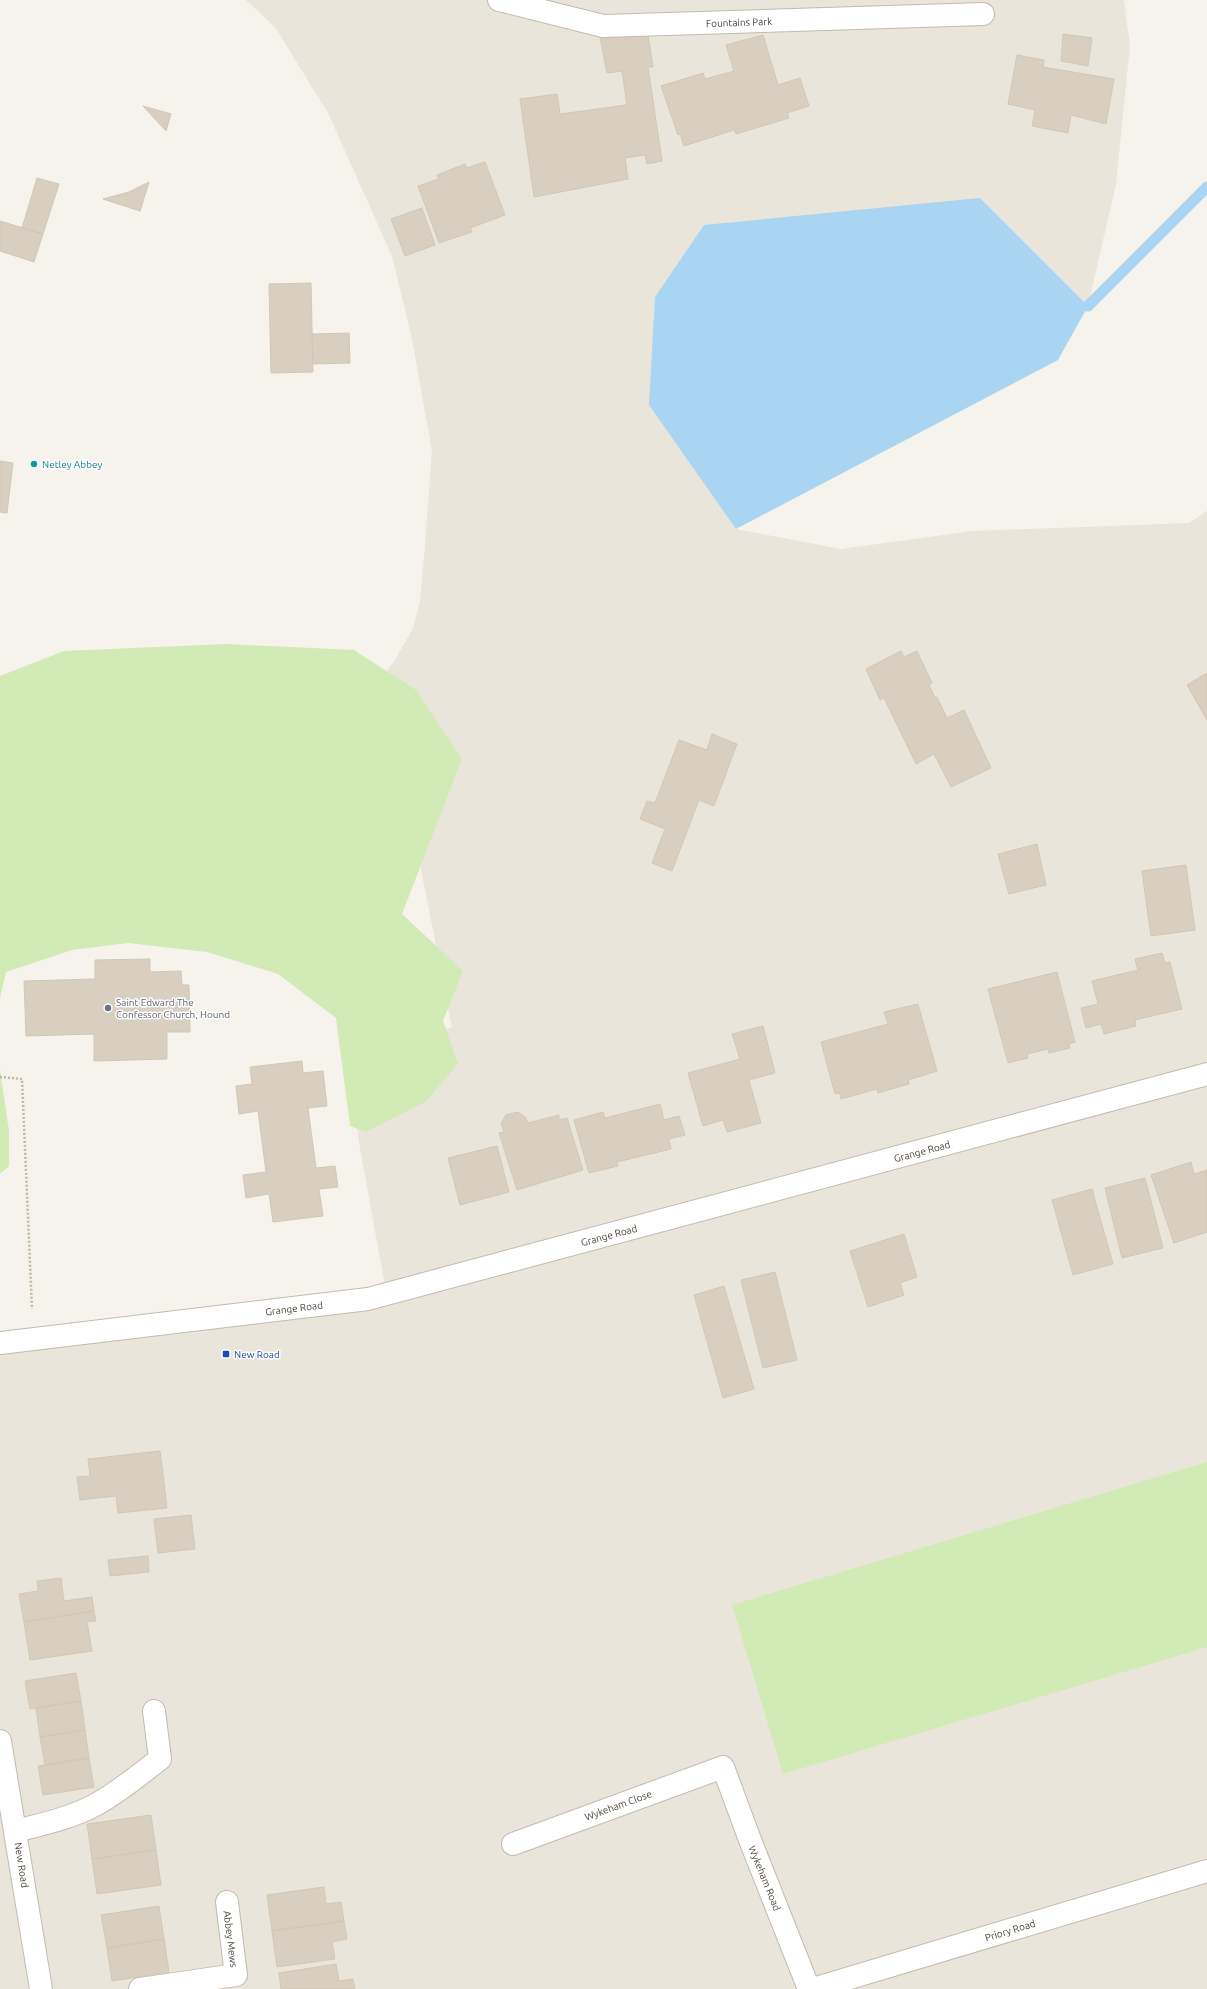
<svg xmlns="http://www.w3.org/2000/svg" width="1207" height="1989" font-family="Ubuntu,sans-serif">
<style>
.residential{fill:#eae5da}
.green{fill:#d2eab5}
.water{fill:#a9d4f2}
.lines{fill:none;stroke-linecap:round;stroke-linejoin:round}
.stream{stroke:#a9d4f2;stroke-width:11}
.building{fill:#d8cfc1;stroke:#d3c7b4}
.minor-casing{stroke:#c2bbae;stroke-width:24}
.path{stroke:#c4b79f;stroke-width:2.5;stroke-dasharray:2 2;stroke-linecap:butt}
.minor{stroke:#fff;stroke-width:22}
.culture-dot{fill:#0f9aa8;stroke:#fff;stroke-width:1.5}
.worship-dot{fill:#6b7280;stroke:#fff;stroke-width:1.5}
.transit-dot{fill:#1a4fb4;stroke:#fff;stroke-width:1.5}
.labels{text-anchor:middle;stroke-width:3;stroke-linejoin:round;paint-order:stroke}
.street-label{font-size:10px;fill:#4b4439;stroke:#fff}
.culture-label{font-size:10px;fill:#0d838f;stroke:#fff;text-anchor:start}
.worship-label{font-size:10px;fill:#5b616d;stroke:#fff;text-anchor:start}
.transit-label{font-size:10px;fill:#164399;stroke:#fff;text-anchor:start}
</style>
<rect width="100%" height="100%" fill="#f6f3ec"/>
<path class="residential" d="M246 0H1124L1130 46 1116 184 1088 306 980 198 649 404 736 529 841 549 972 531 1189 523 1207 511V1989H0V1341L387 1297 361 1154 347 1061 452 1027 383 676 395 660 413 628 420 601 424 557 432 451 411 334 392 256 328 113 275 27Z"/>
<path class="green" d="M226 644 354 650 416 690 462 759 402 914 463 971 443 1021 458 1064 425 1102 366 1132 350 1126 336 1018 278 974 207 952 128 943 72 950 6 972 0 998V676L64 651Z
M0 1069 9 1131V1166L0 1174Z
M1207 1462V1647L783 1774 732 1605Z"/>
<path class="water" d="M980 198 1088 306 1058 360 736 529 649 405 655 297 704 225Z"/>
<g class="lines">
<path class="stream" d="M1088 306 1207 187"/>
</g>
<path class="building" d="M599 32 648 35 653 67H648L662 161 647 164 645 155 625 158 628 179 534 197 520 99 557 94 560 114 627 105 622 71 607 73Z
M1063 34 1092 38 1088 66 1061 61Z
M763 35 778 85 800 78 809 106 787 113 789 118 736 134 734 130 684 146 680 134 678 135 661 86 703 73 705 79 734 71 726 45Z
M1017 55 1044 60 1043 67 1114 79 1106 124 1071 115 1068 133 1032 126 1035 110 1008 104Z
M143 106 171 114 166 131Z
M485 162 505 215 470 228 472 232 439 243 418 186 439 179 437 175 465 164 467 168Z
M37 178 59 184 43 234 22 228Z
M149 182 140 211 103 199 129 192Z
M422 208 435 245 405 256 391 219Z
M0 221 43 234 34 262 0 251Z
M311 283 313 372 271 373 269 284Z
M349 333 350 363 313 364 312 334Z
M0 461 13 463 7 513 0 512Z
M901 651 904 657 917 651 932 683 929 685 935 698 937 697 947 718 964 710 991 768 951 787 934 754 916 764 884 698 880 700 866 669Z
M1207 673V720L1187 685Z
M712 734 737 744 714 806 699 800 672 871 652 863 665 829 640 819 647 801 655 803 679 740 707 750Z
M1037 844 1046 885 1009 894 998 854Z
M1186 865 1195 930 1151 936 1142 871Z
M1162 953 1165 963 1170 962 1182 1009 1135 1020 1136 1026 1104 1034 1101 1024 1086 1028 1081 1008 1098 1004 1092 981 1138 970 1135 959Z
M150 959V972L181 971 182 985H189L190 1032H167V1059L94 1061V1034L26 1036 24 981 95 979V960Z
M1057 972 1075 1042 1069 1044 1070 1048 1049 1053 1048 1049 1027 1054 1028 1058 1008 1063 988 989Z
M918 1004 937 1071 908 1080 909 1084 878 1093 877 1089 841 1099 840 1093 835 1094 821 1042 888 1024 884 1012Z
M763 1026 775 1073 749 1080 761 1123 727 1132 723 1120 703 1126 688 1073 740 1059 732 1034Z
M302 1061 303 1073 323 1071 327 1106 308 1108 316 1168 335 1166 338 1187 319 1189 323 1216 273 1222 269 1194 246 1198 243 1175 266 1172 258 1111 239 1114 236 1086 252 1084 250 1067Z
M660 1104 664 1120 679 1116 685 1135 669 1139 671 1149 617 1162 618 1166 589 1173 574 1120 603 1112 605 1118Z
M518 1112 525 1117 528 1123 559 1115V1120L567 1118 583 1170 517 1190 499 1133 504 1132 501 1123 506 1115Z
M497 1146 509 1192 460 1205 448 1158Z
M1191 1162 1194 1174 1207 1170V1232L1174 1243 1151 1175Z
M1145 1178 1163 1248 1122 1258 1105 1188Z
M1092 1189 1113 1264 1073 1275 1052 1200Z
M904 1234 917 1277 900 1283 904 1295 868 1307 850 1251Z
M775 1272 797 1360 763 1368 741 1280Z
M724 1286 754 1389 723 1398 694 1295Z
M160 1451 167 1508 118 1513 116 1496 80 1500 77 1477 90 1476 88 1459Z
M191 1515 195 1549 158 1553 154 1519Z
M148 1556 149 1572 110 1576 108 1560Z
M61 1578 64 1601 92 1597 94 1611 24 1622 19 1594 38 1591 37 1581Z
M94 1611 96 1621 87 1622 92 1651 30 1660 24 1622Z
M76 1673 81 1701 30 1709 25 1681Z
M81 1701 85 1730 40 1737 36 1708Z
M85 1730 89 1758 45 1765 40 1737Z
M89 1758 94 1787 43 1795 38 1766Z
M151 1815 156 1850 92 1859 87 1824Z
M156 1850 161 1885 97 1894 92 1859Z
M324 1887 326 1904 341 1902 344 1921 272 1931 267 1895Z
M159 1906 164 1939 107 1948 101 1915Z
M344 1921 347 1939 332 1942 335 1959 277 1967 272 1931Z
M164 1939 169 1972 112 1981 107 1948Z
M336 1964 339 1981 353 1979 355 1989H281L279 1973Z"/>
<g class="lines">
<g class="minor-casing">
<path id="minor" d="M499 0 603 26 983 14
M0 1343 368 1299 1207 1074
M0 1741 41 1989
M16 1831C43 1824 71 1818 95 1805 119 1792 139 1775 160 1759L154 1711
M513 1844 723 1767 750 1840 809 1989
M140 1989 236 1975 227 1902
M813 1989 1207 1871"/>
</g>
<path class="path" d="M0 1077 22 1079 32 1309"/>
<use href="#minor" class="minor"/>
</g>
<circle class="culture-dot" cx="34" cy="464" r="4"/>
<circle class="worship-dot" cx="108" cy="1008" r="4"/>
<rect class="transit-dot" x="222" y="1350" width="8" height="8" rx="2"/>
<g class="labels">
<g class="street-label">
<text transform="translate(739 22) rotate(-2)" y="4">Fountains Park</text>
<text transform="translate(922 1151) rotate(-15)" y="4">Grange Road</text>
<text transform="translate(609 1235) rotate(-15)" y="4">Grange Road</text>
<text transform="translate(294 1308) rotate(-7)" y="4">Grange Road</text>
<text transform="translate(618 1805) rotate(-20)" y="4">Wykeham Close</text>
<text transform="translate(22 1865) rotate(81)" y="4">New Road</text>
<text transform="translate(765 1878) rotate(68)" y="4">Wykeham Road</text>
<text transform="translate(1010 1930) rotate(-17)" y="4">Priory Road</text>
<text transform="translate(231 1939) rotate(83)" y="4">Abbey Mews</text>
</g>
<g class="culture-label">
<text x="42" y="468">Netley Abbey</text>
</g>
<g class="worship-label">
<text x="116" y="1006">Saint Edward The<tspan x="116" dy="12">Confessor Church, Hound</tspan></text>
</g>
<g class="transit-label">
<text x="234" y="1358">New Road</text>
</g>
</g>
</svg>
